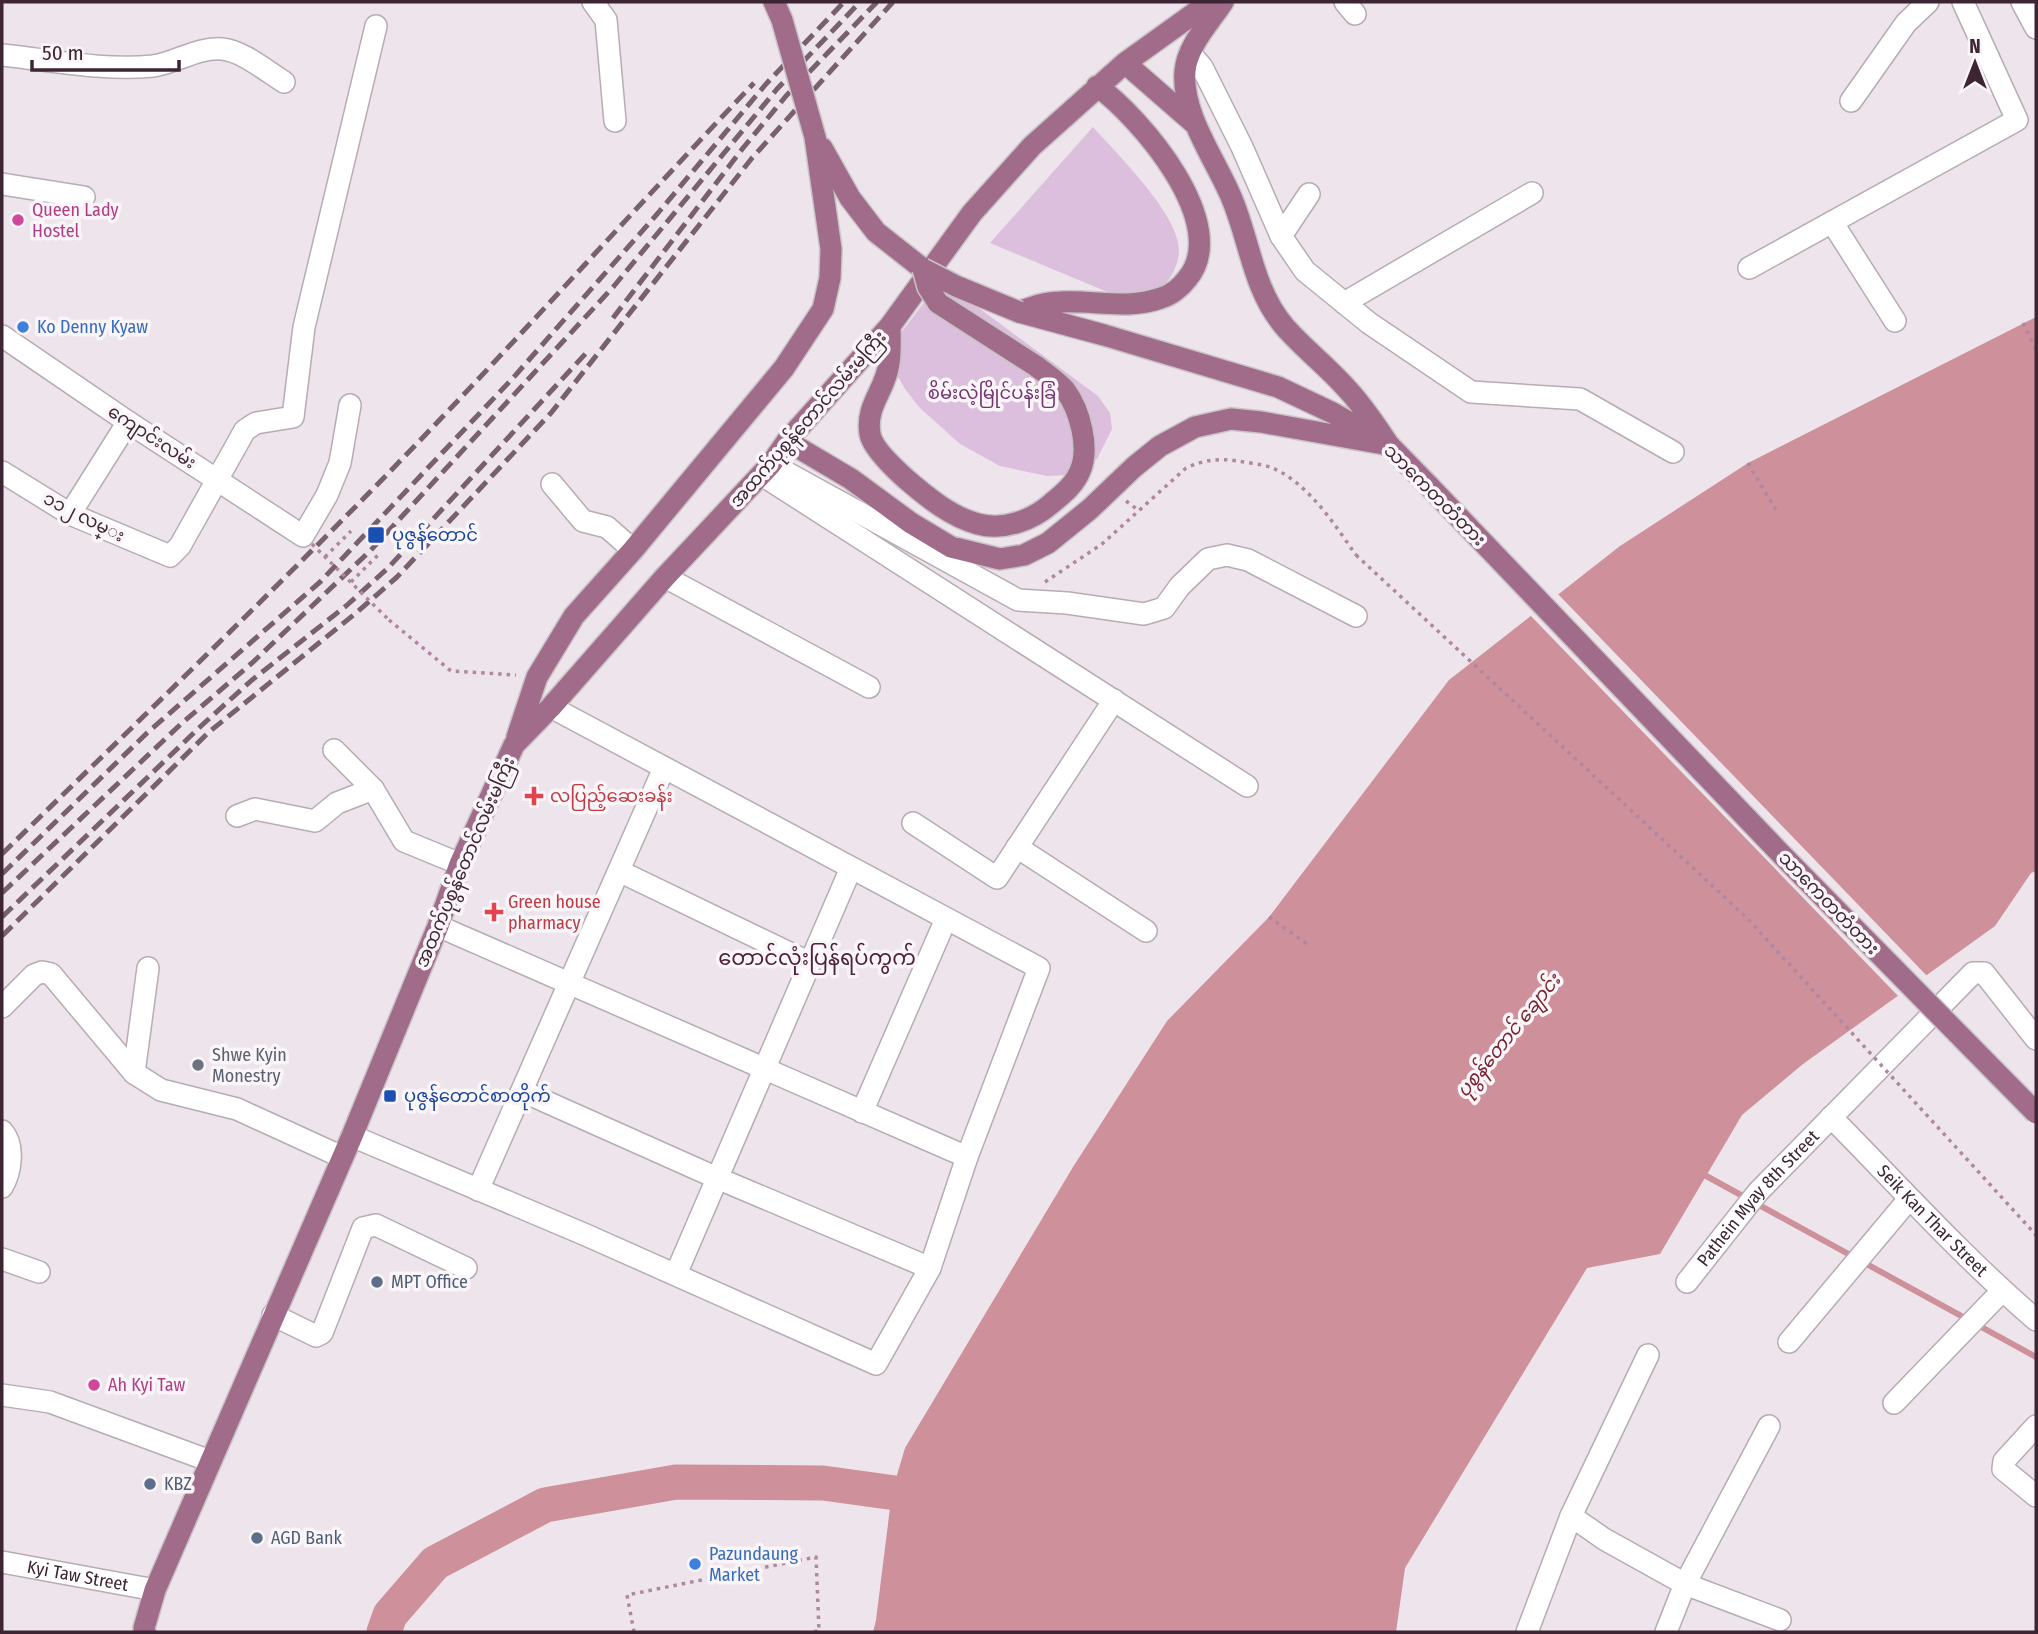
<svg xmlns="http://www.w3.org/2000/svg" width="2038" height="1634" font-family="'Fira Sans Condensed','Noto Sans Myanmar',sans-serif">
<style>
.green{fill:#dbbfdd}
.water{fill:#ce909b}
.pier{fill:#ede5eb}
.lines{fill:none;stroke-linecap:round;stroke-linejoin:round}
.stream{stroke:#ce909b;stroke-width:6}
.river{stroke:#ce909b;stroke-width:35}
.minor-casing{stroke:#b8abb4;stroke-width:24}
.major-casing{stroke:#c9c2c6;stroke-width:24}
.path{stroke:#af87a0;stroke-width:3.5;stroke-dasharray:3.5 5;stroke-linecap:butt}
.minor{stroke:#fff;stroke-width:21}
.major{stroke:#a06c8a;stroke-width:21}
.rail{stroke:#79606f;stroke-width:5;stroke-dasharray:14 7;stroke-linecap:butt}
.major-bridge-casing{stroke:#c9c2c6;stroke-width:24;stroke-linecap:butt}
.path-bridge{stroke:#af87a0;stroke-width:3.5;stroke-dasharray:3.5 5;stroke-linecap:butt}
.major-bridge{stroke:#a06c8a;stroke-width:21}
.hotel-dot{fill:#d1479c;stroke:#faf5f9;stroke-width:2.5}
.shop-dot{fill:#3f7fe0;stroke:#faf5f9;stroke-width:2.5}
.transit-dot{fill:#1a4fb4;stroke:#faf5f9;stroke-width:2.5}
.health-dot{fill:#e0444e;stroke:#faf5f9;stroke-width:2.5}
.worship-dot{fill:#6b7280;stroke:#faf5f9;stroke-width:2.5}
.service-dot{fill:#5c6f8a;stroke:#faf5f9;stroke-width:2.5}
.labels{text-anchor:middle;stroke-width:7;stroke-linejoin:round;paint-order:stroke}
.hotel-label{font-size:18px;fill:#b23c85;stroke:#faf5f9;text-anchor:start}
.shop-label{font-size:18px;fill:#366cbe;stroke:#faf5f9;text-anchor:start}
.park-label{font-size:18px;fill:#72316f;stroke:#faf5f9}
.street-label{font-size:18px;fill:#3e2534;stroke:#faf5f9}
.transit-label{font-size:18px;fill:#164399;stroke:#faf5f9;text-anchor:start}
.health-label{font-size:18px;fill:#be3a42;stroke:#faf5f9;text-anchor:start}
.worship-label{font-size:18px;fill:#5b616d;stroke:#faf5f9;text-anchor:start}
.service-label{font-size:18px;fill:#4e5e75;stroke:#faf5f9;text-anchor:start}
.water-label{font-size:19px;font-style:italic;fill:#77222f;stroke:#faf5f9}
.quarter-label{font-size:21px;fill:#4f223c;stroke:#faf5f9}
</style>
<rect width="100%" height="100%" fill="#ede5eb"/>
<path class="green" d="M1093 127C1116 153 1180 215 1179 251 1178 269 1169 280 1158 293L1122 298 990 243Z
M941 280 1098 396 1110 413 1112 429 1097 459 1067 475 1047 476 1000 466 960 444 919 407 905 389 885 354Z"/>
<path class="water" d="M2036 317V871L2031 873 1995 926 1803 1064 1742 1115 1660 1254 1587 1268 1405 1568 1396 1632H873L876 1620 892 1492 905 1448 1073 1167 1167 1021 1269 917 1449 680 1620 546 1748 463Z"/>
<path class="pier" d="M1556 592 1929 978 1900 998 1528 613Z"/>
<g class="lines">
<path class="stream" d="M1699 1172 2036 1357"/>
<path class="river" d="M384 1632 390 1615 435 1563 545 1505 676 1482 823 1483 939 1499"/>
<g class="minor-casing">
<g id="minor">
<path d="M593 2 606 20 615 121"/>
<path d="M1345 2 1355 14"/>
<path d="M2022 2 2036 28"/>
<path d="M1190 53 1202 67 1242 147 1281 236 1305 271 1369 323 1471 392 1580 399 1673 452"/>
<path d="M2 55C51 60 103 71 153 66 176 63 197 47 222 49 243 51 266 71 284 82"/>
<path d="M1851 101 1906 23 1928 2"/>
<path d="M2 184 84 197"/>
<path d="M1832 222 1895 321"/>
<path d="M1281 236 1309 194"/>
<path d="M1749 268 2017 120 1963 2"/>
<path d="M1344 303 1532 193"/>
<path d="M2 336 128 422 303 536 327 495 340 463 350 405"/>
<path d="M771 464 1018 600 1067 603 1144 614 1164 608 1180 586 1208 559 1227 555 1248 560 1356 616"/>
<path d="M2 472 70 514 170 556 180 546 245 430 256 423 293 417 304 327 376 26"/>
<path d="M762 475 1247 786"/>
<path d="M552 484 583 521 607 527 633 550"/>
<path d="M70 514 128 422"/>
<path d="M665 577 869 687"/>
<path d="M334 750 373 789 404 841 460 864"/>
<path d="M237 816 255 809 315 821 337 803 373 789"/>
<path d="M913 823 997 878 1114 700"/>
<path d="M1017 847 1146 931"/>
<path d="M619 871 810 963"/>
<path d="M438 926 967 1157"/>
<path d="M2 1007 34 975 42 972 51 974 134 1073 161 1090 237 1109 342 1157"/>
<path d="M134 1073 148 968"/>
<path d="M522 1091 717 1178 930 1268"/>
<path d="M862 1112 946 919"/>
<path id="s1" d="M1831 1117C1899 1186 1963 1257 2036 1320"/>
<path d="M2 1131C15 1145 11 1172 2 1187"/>
<path d="M352 1136 586 1235 876 1364 930 1268 967 1157 1039 968 551 707"/>
<path d="M478 1190 664 768"/>
<path d="M2 1259 39 1272"/>
<path d="M676 1274 851 868"/>
<path id="s2" d="M1687 1282 1758 1192 1973 973H1984L2036 1039"/>
<path d="M273 1315 316 1336 322 1333 363 1228 376 1225 466 1268"/>
<path d="M1789 1342 1909 1199"/>
<path d="M2 1395 50 1402 210 1461"/>
<path d="M1894 1403 2002 1291"/>
<path d="M2036 1426 2004 1461 2003 1469 2036 1496"/>
<path d="M1571 1516 1604 1539 1685 1584 1769 1426"/>
<path id="s3" d="M2 1562 155 1590"/>
<path d="M1527 1632 1571 1516 1648 1355"/>
<path d="M1666 1632 1685 1584 1780 1620"/>
</g>
</g>
<g class="major-casing">
<path id="major" d="M774 2 782 20
M1223 2C1210 22 1187 46 1185 71 1181 114 1216 160 1232 199 1250 242 1253 289 1284 326 1304 349 1328 367 1348 390 1364 407 1376 426 1389 445
M1125 63 1195 124
M822 148 850 198 876 232 923 269
M1019 312 1104 335 1278 387 1333 413 1389 445 1429 486
M1019 312C1032 307 1045 302 1060 302 1095 300 1127 310 1161 298 1171 295 1181 287 1187 279 1233 225 1140 117 1097 86
M890 326C890 338 891 351 889 363 886 390 865 405 870 434 872 448 896 470 906 479 927 497 951 517 978 524 1004 531 1033 520 1052 503 1063 494 1075 484 1080 471 1090 448 1080 410 1065 390 1057 381 1045 373 1036 366
M787 441 851 479 911 523 951 547 1000 559 1024 555 1048 543 1090 509 1134 467 1160 446 1195 427 1231 419 1261 422 1389 445
M517 737 537 677 574 616 633 550 784 368 823 309 830 278 831 249 815 137
M145 1632 144 1628 155 1590 352 1136 438 926 460 864 514 745 551 707 665 577 771 464 787 441 890 326 972 213 1032 146 1125 63 1210 2"/>
</g>
<path class="path" d="M2023 323 2036 350
M1748 463 1777 512
M1126 501 1138 510
M325 557 351 531
M351 582 378 555
M1045 582 1102 544 1186 468C1203 460 1219 458 1238 461 1248 463 1261 464 1270 467 1308 482 1334 524 1356 555
M389 620 451 671 516 675
M1269 917 1310 946
M634 1632 627 1595 816 1557 819 1631 810 1632"/>
<use href="#minor" class="minor"/>
<use href="#major" class="major"/>
<path class="rail" d="M613 318 743 148 786 96 877 2
M2 854C123 736 246 618 365 497 498 362 624 220 754 83
M2 874 147 733 320 582 513 378 658 213 766 84 844 2
M2 893 181 724 252 663 371 550 614 286 777 89 860 2
M2 917 201 726 252 680 346 606 388 568 588 351
M2 936 209 732 356 613 397 577 551 413 752 158 893 2"/>
<g class="major-bridge-casing">
<path id="major-bridge" d="M782 20 815 137
M923 269 928 287 938 303 1036 366
M923 269 956 286 1019 312
M1429 486 1782 855 2036 1113"/>
</g>
<path class="path-bridge" d="M312 544 389 620
M1356 555 1747 918 2036 1235"/>
<use href="#major-bridge" class="major-bridge"/>
</g>
<g class="hotel-dot">
<circle cx="18" cy="220" r="7"/>
<circle cx="94" cy="1385" r="7"/>
</g>
<g class="shop-dot">
<circle cx="23" cy="327" r="7"/>
<circle cx="695" cy="1564" r="7"/>
</g>
<g class="transit-dot">
<rect x="367" y="526" width="18" height="18" rx="3.5"/>
<rect x="383" y="1089" width="14" height="14" rx="3.5"/>
</g>
<g class="health-dot">
<path d="M530.5 785.5h7v7h7v7h-7v7h-7v-7h-7v-7h7z"/>
<path d="M490.5 901.5h7v7h7v7h-7v7h-7v-7h-7v-7h7z"/>
</g>
<circle class="worship-dot" cx="198" cy="1065" r="7"/>
<g class="service-dot">
<circle cx="377" cy="1282" r="7"/>
<circle cx="150" cy="1484" r="7"/>
<circle cx="257" cy="1538" r="7"/>
</g>
<g class="labels">
<g class="hotel-label">
<text x="32" y="216">Queen Lady<tspan x="32" dy="21">Hostel</tspan></text>
<text x="108" y="1391">Ah Kyi Taw</text>
</g>
<g class="shop-label">
<text x="37" y="333">Ko Denny Kyaw</text>
<text x="709" y="1560">Pazundaung<tspan x="709" dy="21">Market</tspan></text>
</g>
<g class="park-label">
<text x="992" y="399">စိမ်းလဲ့မြိုင်ပန်းခြံ</text>
</g>
<g class="street-label">
<text transform="translate(808 419) rotate(-49)" y="6">အထက်ပုစွန်တောင်လမ်းမကြီး</text>
<text transform="translate(152 437) rotate(33)" y="6">ကျောင်းလမ်း</text>
<text transform="translate(1435 495) rotate(45)" y="6">သာကေတတံတား</text>
<text transform="translate(84 517) rotate(27)" y="6">၁၁၂ လမ္း</text>
<text transform="translate(465 862) rotate(-67)" y="6">အထက်ပုစွန်တောင်လမ်းမကြီး</text>
<text transform="translate(1829 903) rotate(46)" y="6">သာကေတတံတား</text>
<text dy="6" stroke="none"><textPath href="#s2" startOffset="110">Pathein Myay 8th Street</textPath></text>
<text dy="6" stroke="none"><textPath href="#s1" startOffset="145">Seik Kan Thar Street</textPath></text>
<text dy="6" stroke="none"><textPath href="#s3" startOffset="77">Kyi Taw Street</textPath></text>
</g>
<g class="transit-label">
<text x="392" y="541">ပုဇွန်တောင်</text>
<text x="404" y="1102">ပုဇွန်တောင်စာတိုက်</text>
</g>
<g class="health-label">
<text x="550" y="802">လပြည့်ဆေးခန်း</text>
<text x="508" y="908">Green house<tspan x="508" dy="21">pharmacy</tspan></text>
</g>
<g class="worship-label">
<text x="212" y="1061">Shwe Kyin<tspan x="212" dy="21">Monestry</tspan></text>
</g>
<g class="service-label">
<text x="391" y="1288">MPT Office</text>
<text x="164" y="1490">KBZ</text>
<text x="271" y="1544">AGD Bank</text>
</g>
<g class="water-label">
<text transform="translate(1508 1035) rotate(-51)" y="7">ပုစွန်တောင် ချောင်း</text>
</g>
<g class="quarter-label">
<text x="817" y="965">တောင်လုံးပြန်ရပ်ကွက်</text>
</g>
</g>
<rect width="2038" height="1634" fill="none" stroke="#3e2534" stroke-width="7"/>
<g transform="translate(1975 63)" stroke="#faf5f9" stroke-width="5" paint-order="stroke">
<path d="M0-5L12 26L0 18L-12 26Z" fill="#3e2534"/>
<text y="-10" font-size="19" font-weight="bold" text-anchor="middle" fill="#3e2534">N</text>
</g>
<path d="M32 60v10h147v-10" fill="none" stroke="#3e2534" stroke-width="3.5"/>
<text x="42" y="60" font-size="21" fill="#3e2534" stroke="#faf5f9" stroke-width="5" paint-order="stroke">50 m</text>
</svg>
